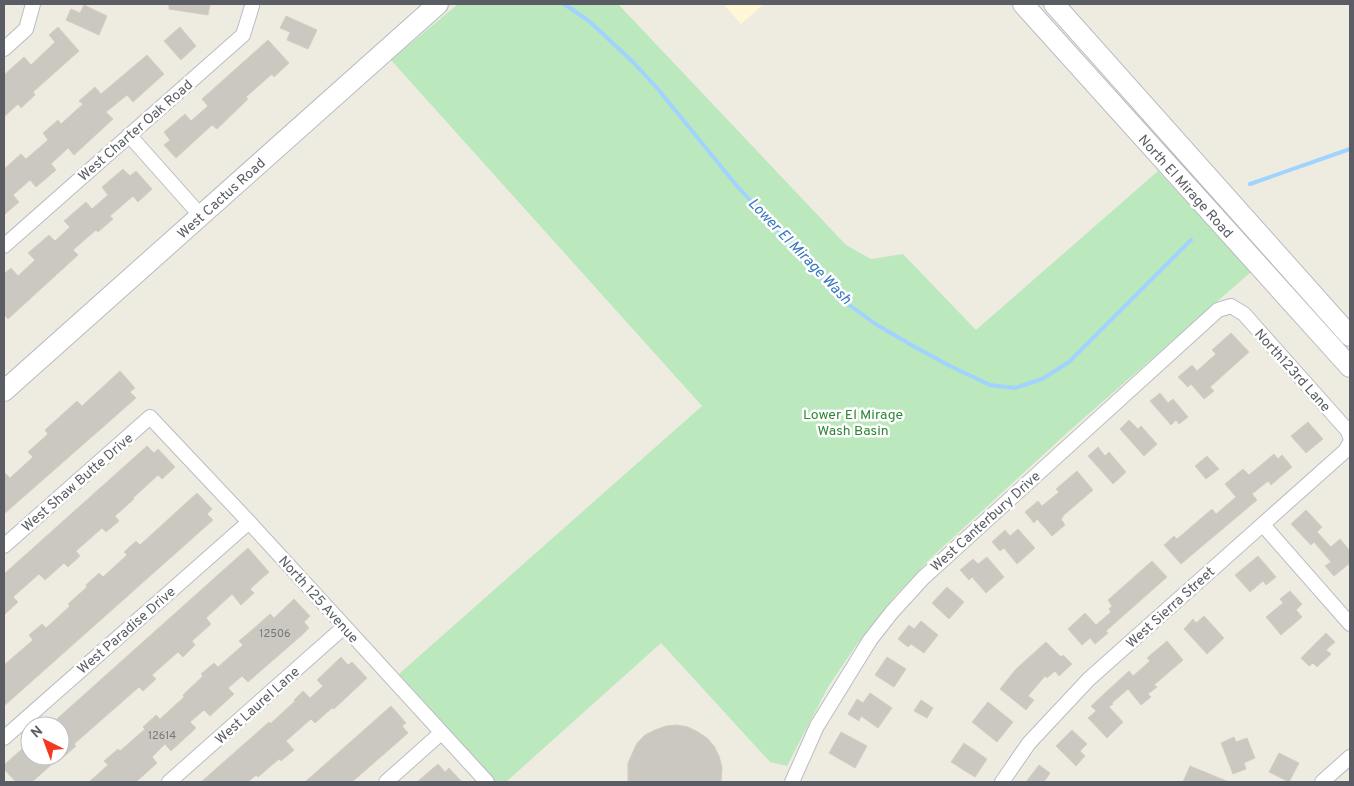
<svg xmlns="http://www.w3.org/2000/svg" width="1354" height="786" font-family="Overpass,sans-serif">
<style>
.commercial{fill:#fff7d6}
.green{fill:#bce8bd}
.lines{fill:none;stroke-linecap:round;stroke-linejoin:round}
.stream{stroke:#a1d3ff;stroke-width:4}
.building{fill:#cbc8c1;stroke:#d3cebf}
.street-casing{stroke:#b9bcc2;stroke-width:16}
.secondary-casing{stroke:#b7bbc1;stroke-width:22}
.street{stroke:#fff;stroke-width:14}
.secondary{stroke:#fff;stroke-width:20}
.labels{text-anchor:middle;stroke-width:5;stroke-linejoin:round;paint-order:stroke}
.number-label{font-size:11px;fill:#76787b}
.street-label{font-size:14px;fill:#5a5e64;stroke:#fff}
.park-label{font-size:14px;fill:#2e8735;stroke:#fff}
.water-label{font-size:15px;font-style:italic;fill:#3978c2;stroke:#fff}
</style>
<rect width="100%" height="100%" fill="#eeece1"/>
<path class="commercial" d="M723 4H764L741 24Z"/>
<path class="green" d="M458 4H618L846 245 871 259 903 254 976 330 1158 171 1251 272 1068 432 932 557 894 597 855 647 828 687 787 766 770 762 661 643 506 782H496L399 674 702 406 391 60Z"/>
<g class="lines">
<path class="stream" d="M564 4 589 21 634 63 657 88 737 186 845 302 877 325 915 347 950 366 990 385 1015 388 1042 379 1069 362 1191 240
M1250 184 1350 149"/>
</g>
<path class="building" d="M169 4H210L208 15 169 9Z
M84 5 107 16 99 35 66 20 71 9 80 13Z
M286 16 317 30 308 49 287 40 290 32 280 28Z
M58 27 79 51 33 92 35 95 21 108 18 104 4 117V75L24 57 31 65 55 42 49 35Z
M180 27 196 46 181 60 164 41Z
M268 40 289 63 274 77 272 74 246 97 248 99 217 129 212 125 176 158 164 145 170 140 164 132 185 114 191 121 208 106 202 99Z
M147 55 164 74 133 102 127 95 106 112 113 119 74 155 68 148 51 164 56 170 36 187 30 180 13 195 19 202 4 215V169L21 154 26 159 48 140 43 133 58 120 61 124 83 104 79 101 95 87 101 94Z
M123 169 130 176 136 171 152 189 138 202 133 196 110 216 113 219 98 232 96 230 73 250 78 255 8 319 4 314V274L11 268 18 276 35 260 28 253 49 235 55 241 70 227 64 221 86 202 92 209 108 195 102 187Z
M1231 333 1249 352 1210 387 1214 391 1204 399 1191 384 1188 387 1178 377 1192 365 1197 371 1216 354 1212 350Z
M120 371 135 388 130 392 136 398 4 514V472L10 478 33 457 28 452 48 434 45 430 77 401 82 406Z
M1160 393 1168 403 1173 399 1188 417 1179 424 1176 420 1171 425 1150 401Z
M1129 420 1138 429 1141 426 1157 444 1144 456 1120 429Z
M1308 422 1323 439 1306 453 1291 436Z
M147 446 154 453 158 449 175 467 162 479 158 475 133 498 134 499 115 516 119 521 106 532 102 528 76 551 80 556 68 567 64 563 45 580 39 574 13 597 18 602 4 615V574Z
M1098 447 1105 456 1109 452 1126 472 1113 484 1088 456Z
M1274 454 1278 459 1282 455 1292 467 1271 485 1268 481 1252 494 1257 500 1181 564 1164 545 1174 536 1177 539 1212 509 1216 514 1236 497 1225 484 1243 469 1249 475Z
M1207 456 1219 469 1206 479 1195 466Z
M1077 471 1093 490 1064 515 1061 519 1065 525 1052 536 1037 519 1034 523 1025 512 1038 501 1042 506 1059 492 1056 489Z
M197 493 212 509 207 514 213 520 4 706V665L33 640 29 635 42 624 46 628 70 606 68 604 87 587 86 585 99 573 103 577 127 555 124 552 136 541 140 545Z
M1306 510 1322 527 1317 532 1331 547 1340 539 1350 551V563L1334 576 1325 566 1331 562 1314 542 1311 545 1291 524Z
M1018 529 1035 548 1017 564 1004 548 1000 551 992 542 1005 530 1010 536Z
M248 548 269 572 250 589 254 593 241 605 232 594 206 618 211 624 192 641 195 645 183 657 178 652 152 675 156 679 143 691 139 687 74 744 76 746 60 760V757L32 782H16L4 769V765L30 742V756H60V726H49Z
M1258 556 1276 577 1266 585 1263 581 1250 592 1235 575Z
M987 557 1004 577 986 593 972 577 969 580 960 570 973 559 978 564Z
M1152 561 1167 577 1106 631 1108 633 1095 644 1090 638 1082 645 1068 629 1085 613 1096 625 1111 612 1109 609 1112 606 1108 600Z
M947 587 964 602 949 619 932 603Z
M1290 591 1302 604 1296 610 1302 617 1281 635 1266 617 1283 603 1280 599Z
M294 599 310 616 304 622 309 628 302 635 248 682 242 676 228 688 234 694 210 716 204 710 190 722 196 728 171 751 165 744 152 757 157 763 136 782H89L108 765 104 761 118 749 120 751 145 729 143 727 156 715 160 719 184 697 183 695 203 676 201 674 214 663 218 667 243 645 239 641 252 630 270 614 274 618Z
M1204 616 1224 638 1207 654 1184 629 1193 619 1196 623Z
M921 621 938 635 924 653 911 644 908 647 898 639 909 625 914 629Z
M1326 633 1335 642 1326 650 1331 654 1317 667 1313 663 1309 666 1301 658Z
M1167 641 1183 660 1154 685 1157 687 1148 694 1151 697 1141 705 1128 689 1112 703 1113 704 1109 707 1123 722 1107 738 1088 718 1096 711 1091 706 1129 671 1133 676 1150 661 1147 658Z
M1046 642 1061 657 1063 655 1072 664 1059 676 1055 671 1047 678 1045 676 1028 696 1034 700 1026 710 1000 689 1016 669Z
M341 657 348 665 352 662 367 678 334 709 332 708 315 723 311 719 286 741 294 750 281 761 279 759 258 777 256 775 248 782H201L269 722 270 724 295 701 294 700 303 691 310 698 323 686 317 680Z
M887 657 906 669 894 687 875 675Z
M870 693 892 708 878 728 861 716 859 721 848 714 857 699 863 703Z
M921 700 933 708 927 718 914 711Z
M988 702 1013 722 997 742 972 722Z
M391 706 406 723 402 726 408 733 399 741 352 782H305Z
M677 725 688 727 698 732 707 738 714 746 719 756 722 767 721 782H628V763L637 743 645 735 655 730 666 726Z
M1072 730 1087 744 1080 751 1085 756 1076 766 1056 746Z
M841 732 867 746 855 768 829 753Z
M1234 737 1236 742 1247 738 1255 758 1244 763 1246 769 1233 774 1221 743Z
M964 743 987 759 975 777 951 762Z
M1279 753 1299 763 1289 782 1269 772Z
M438 764 445 772 449 768 462 782H417Z
M1039 765 1050 773 1044 782H1026Z
M1190 766 1229 782H1183Z"/>
<g class="lines">
<g class="street-casing">
<path id="street" d="M4 49 26 29 33 4
M129 135 201 216
M4 246 243 35 252 6
M1263 525 1350 624
M4 546 150 417 249 522 487 782
M4 738 249 522
M169 782 344 627
M386 782 441 733
M792 782 817 726 870 640 892 612 923 578 1218 310 1231 306 1244 314 1348 431 1350 437
M1002 782 1029 743 1089 679 1345 451 1350 443
M1322 782 1350 757"/>
</g>
<g class="secondary-casing">
<path id="secondary" d="M1023 4 1350 367
M1054 4 1350 336
M4 391 438 4"/>
</g>
<use href="#street" class="street"/>
<use href="#secondary" class="secondary"/>
</g>
<g class="labels">
<g class="number-label">
<text x="275" y="637">12506</text>
<text x="162" y="739">12614</text>
</g>
<g class="street-label">
<text transform="translate(135 130) rotate(-41)" y="5">West Charter Oak Road</text>
<text transform="translate(1186 186) rotate(48)" y="5">North El Mirage Road</text>
<text transform="translate(221 198) rotate(-42)" y="5">West Cactus Road</text>
<text transform="translate(1293 370) rotate(48)" y="5">North123rd Lane</text>
<text transform="translate(77 482) rotate(-41)" y="5">West Shaw Butte Drive</text>
<text transform="translate(985 521) rotate(-42)" y="5">West Canterbury Drive</text>
<text transform="translate(319 599) rotate(48)" y="5">North 125 Avenue</text>
<text transform="translate(1170 607) rotate(-42)" y="5">West Sierra Street</text>
<text transform="translate(126 630) rotate(-41)" y="5">West Paradise Drive</text>
<text transform="translate(257 705) rotate(-42)" y="5">West Laurel Lane</text>
</g>
<g class="park-label">
<text x="853" y="419">Lower El Mirage<tspan x="853" dy="16">Wash Basin</tspan></text>
</g>
<g class="water-label">
<text transform="translate(800 251) rotate(46)" y="5">Lower El Mirage Wash</text>
</g>
</g>
<rect width="1354" height="786" fill="none" stroke="#5a5e64" stroke-width="10"/>
<g transform="translate(45 741) rotate(318)"><circle r="24" fill="#ffffff" stroke="#bdbfc1"/>
<path d="M0-4L9 19L0 12L-9 19Z" fill="#f53721"/>
<text y="-8" font-size="14" font-weight="bold" text-anchor="middle" fill="#5a5e64">N</text>
</g>
</svg>
